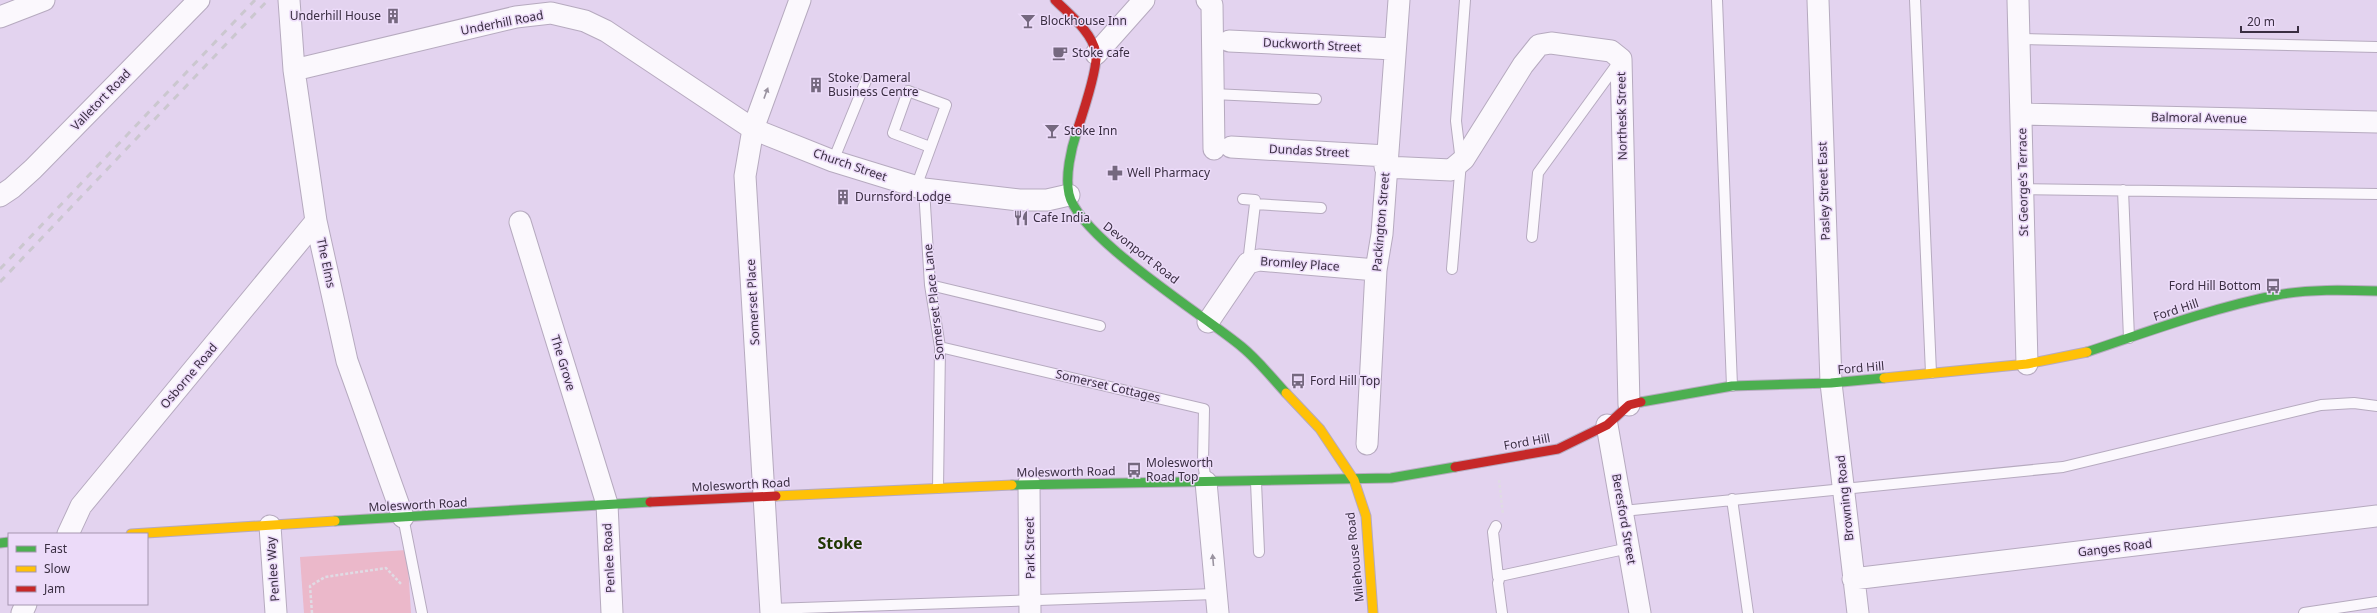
<svg xmlns="http://www.w3.org/2000/svg" width="2377" height="613" font-family="'Noto Sans',sans-serif">
<style>
.green{fill:#ebb8ca}
.lines{fill:none;stroke-linecap:round;stroke-linejoin:round}
.lane-casing{stroke:#b6aabf;stroke-width:12}
.street-casing{stroke:#b6aabf;stroke-width:23}
.fast-casing{stroke:#b6aabf;stroke-width:11}
.slow-casing{stroke:#b6aabf;stroke-width:11}
.jam-casing{stroke:#b6aabf;stroke-width:11}
.path{stroke:#e0dbe4;stroke-width:2.5;stroke-dasharray:3 2;stroke-linecap:butt}
.lane{stroke:#fbf8fd;stroke-width:10}
.street{stroke:#fbf8fd;stroke-width:21}
.fast{stroke:#4caf50;stroke-width:9}
.slow{stroke:#ffc107;stroke-width:9}
.jam{stroke:#c62828;stroke-width:9}
.rail{stroke:#cbc7cf;stroke-width:3;stroke-dasharray:7 7;stroke-linecap:butt}
.oneway{fill:#9a93a0}
.labels{text-anchor:middle;stroke-width:3;stroke-linejoin:round;paint-order:stroke}
.poi-label{font-size:12px;fill:#3a2e42;stroke:#ecdbf9;text-anchor:start}
.street-label{font-size:12px;fill:#3a2e42;stroke:#ecdbf9}
.district-label{font-size:16px;font-weight:bold;fill:#213703;stroke:#ecdbf9}
</style>
<rect width="100%" height="100%" fill="#e3d3ef"/>
<path class="green" d="M407 550 411 613H304L300 557Z"/>
<g class="lines">
<g class="lane-casing">
<path id="lane" d="M1717 0 1732 386
M1915 0 1931 373
M2019 39 2377 47
M1213 94 1316 99
M833 161 867 78
M916 187 946 105 908 91 893 133 930 147
M924 189 930 285 940 347 938 488
M2023 189 2377 194
M2123 190 2129 338
M1243 199 1255 200V204
M1532 237 1538 173 1618 63
M1248 263 1255 204 1321 208
M1452 269 1461 162 1456 121 1465 0
M930 285 1100 326
M940 347 1204 409 1203 462 1206 482
M1256 482 1259 552
M1732 499 1748 613
M1623 511 2063 467 2321 405 2354 403 2377 406
M403 517 422 613
M1496 526 1493 532 1498 577
M771 609 1215 594
M1502 613 1498 583 1500 576 1629 548
M2304 613 2377 602"/>
</g>
<g class="street-casing">
<path id="street" d="M289 0 294 70 316 221 347 361 403 517
M1207 0 1212 5 1214 149
M1818 0 1831 383 1858 613
M2018 0 2027 364
M0 17 44 0
M1229 41 1394 49
M1096 54 1144 0
M294 70 516 17 551 13 585 21 606 31 753 129 833 161 924 189 1019 200H1047L1069 195
M2021 114 2377 122
M1231 147 1387 156
M1385 167 1451 170 1464 159 1523 65 1539 45 1551 43 1611 51 1621 59 1629 405
M0 196 12 188 33 169 199 0
M520 222 607 504 612 613
M1208 322 1248 263 1259 260 1376 270
M1607 425 1640 613
M1367 444 1376 270 1382 234 1399 0
M1206 482 1218 613
M1029 483 1030 613
M270 526 276 613
M68 534 81 506 316 221
M1853 579 2377 516
M22 613 26 604
M771 613 745 176 753 129 800 0"/>
</g>
<g class="fast-casing">
<path id="fast" d="M1077 131C1071 149 1065 176 1069 194 1078 237 1205 316 1242 347 1258 360 1272 378 1286 393
M2087 352C2150 331 2212 308 2277 295 2309 289 2344 290 2377 291
M1641 402 1732 386 1831 383 1884 378
M1012 485 1391 478 1455 467
M335 521 650 502
M0 543 9 542"/>
</g>
<g class="slow-casing">
<path id="slow" d="M1884 378 2027 364 2087 352
M1286 393 1320 429 1354 480 1366 516 1373 613
M776 496 1012 485
M131 534 335 521"/>
</g>
<g class="jam-casing">
<path id="jam" d="M1055 0C1070 15 1092 32 1096 53 1098 67 1082 116 1077 131
M1455 467 1558 449 1607 425 1629 405 1641 402
M650 502 776 496"/>
</g>
<path class="path" d="M1499 480 1503 515
M312 613 310 586 325 577 386 568 402 585"/>
<use href="#lane" class="lane"/>
<use href="#street" class="street"/>
<use href="#fast" class="fast"/>
<use href="#slow" class="slow"/>
<use href="#jam" class="jam"/>
<path class="rail" d="M0 269 255 0
M0 282 268 0"/>
</g>
<defs><path id="oneway-solid" d="M-6-.8H1V-3.2L6.5 0L1 3.2V.8H-6Z"/></defs>
<g class="oneway">
<use href="#oneway-solid" transform="translate(766 93) rotate(-70)"/>
<use href="#oneway-solid" transform="translate(1213 560) rotate(-95)"/>
</g>
<defs>
<g id="building-bare" transform="scale(1.2)"><path d="M-4-6H4V6H1V3H-1V6H-4ZM-2.5-4.3h1.7v1.8h-1.7ZM.8-4.3h1.7v1.8H.8ZM-2.5-1h1.7V.8h-1.7ZM.8-1h1.7V.8H.8Z" fill="#75687f" stroke="#ecdbf9" stroke-width="2.5" paint-order="stroke"/></g>
<g id="bar-bare" transform="scale(1.2)"><path d="M-6-5H6L.8 .8V4.5H3.5V6h-7V4.5H-.8V.8Z" fill="#75687f" stroke="#ecdbf9" stroke-width="2.5" paint-order="stroke"/></g>
<g id="cafe-bare" transform="scale(1.2)"><path d="M-5.5-4.5H6V0H3Q3 3.5 0 3.5H-2.5Q-5.5 3.5-5.5 0ZM3-3.2v2h1.7v-2ZM-6 4.5H4V6H-6Z" fill="#75687f" stroke="#ecdbf9" stroke-width="2.5" paint-order="stroke"/></g>
<g id="pharmacy-bare" transform="scale(1.2)"><path d="M-2-6h4v4h4v4h-4v4h-4v-4h-4v-4h4Z" fill="#75687f" stroke="#ecdbf9" stroke-width="2.5" paint-order="stroke"/></g>
<g id="restaurant-bare" transform="scale(1.2)"><path d="M-5-6h1v4h1v-4h1v4h1v-4h1v5L-1.5 .5V6h-2V.5L-5-1ZM5-6V6H3V1.5H1.5Q1.5-4 5-6Z" fill="#75687f" stroke="#ecdbf9" stroke-width="2.5" paint-order="stroke"/></g>
<g id="bus-bare" transform="scale(1.2)"><path d="M-5-6H5V4H4V6H2V4H-2V6H-4V4H-5ZM-3.5-4V0h7V-4ZM-3.5 1.2v1.5H-2V1.2ZM2 1.2v1.5H3.5V1.2Z" fill="#75687f" stroke="#ecdbf9" stroke-width="2.5" paint-order="stroke"/></g>
</defs>
<g fill-rule="evenodd">
<use href="#building-bare" x="393" y="16"/>
<use href="#bar-bare" x="1028" y="21"/>
<use href="#cafe-bare" x="1060" y="53"/>
<use href="#building-bare" x="816" y="85"/>
<use href="#bar-bare" x="1052" y="131"/>
<use href="#pharmacy-bare" x="1115" y="173"/>
<use href="#building-bare" x="843" y="197"/>
<use href="#restaurant-bare" x="1021" y="218"/>
<use href="#bus-bare" x="2273" y="286"/>
<use href="#bus-bare" x="1298" y="381"/>
<use href="#bus-bare" x="1134" y="470"/>
</g>
<g class="labels">
<g class="poi-label">
<text x="381" y="20" text-anchor="end">Underhill House</text>
<text x="1040" y="25">Blockhouse Inn</text>
<text x="1072" y="57">Stoke cafe</text>
<text x="828" y="82">Stoke Dameral<tspan x="828" dy="14">Business Centre</tspan></text>
<text x="1064" y="135">Stoke Inn</text>
<text x="1127" y="177">Well Pharmacy</text>
<text x="855" y="201">Durnsford Lodge</text>
<text x="1033" y="222">Cafe India</text>
<text x="2261" y="290" text-anchor="end">Ford Hill Bottom</text>
<text x="1310" y="385">Ford Hill Top</text>
<text x="1146" y="467">Molesworth<tspan x="1146" dy="14">Road Top</tspan></text>
</g>
<g class="street-label">
<text transform="translate(502 23) rotate(-11)" y="4">Underhill Road</text>
<text transform="translate(1312 45) rotate(3)" y="4">Duckworth Street</text>
<text transform="translate(101 100) rotate(-46)" y="4">Valletort Road</text>
<text transform="translate(1622 116) rotate(-91)" y="4">Northesk Street</text>
<text transform="translate(2199 118) rotate(1)" y="4">Balmoral Avenue</text>
<text transform="translate(1309 151) rotate(3)" y="4">Dundas Street</text>
<text transform="translate(850 165) rotate(19)" y="4">Church Street</text>
<text transform="translate(2023 182) rotate(-91)" y="4">St George's Terrace</text>
<text transform="translate(1824 191) rotate(-92)" y="4">Pasley Street East</text>
<text transform="translate(1381 222) rotate(-85)" y="4">Packington Street</text>
<text transform="translate(1141 253) rotate(38)" y="4">Devonport Road</text>
<text transform="translate(326 263) rotate(78)" y="4">The Elms</text>
<text transform="translate(1300 264) rotate(4)" y="4">Bromley Place</text>
<text transform="translate(753 302) rotate(-93)" y="4">Somerset Place</text>
<text transform="translate(934 302) rotate(-96)" y="4">Somerset Place Lane</text>
<text transform="translate(2176 310) rotate(-18)" y="4">Ford Hill</text>
<text transform="translate(563 363) rotate(73)" y="4">The Grove</text>
<text transform="translate(1861 368) rotate(-5)" y="4">Ford Hill</text>
<text transform="translate(189 376) rotate(-50)" y="4">Osborne Road</text>
<text transform="translate(1108 386) rotate(13)" y="4">Somerset Cottages</text>
<text transform="translate(1527 442) rotate(-10)" y="4">Ford Hill</text>
<text transform="translate(1066 472) rotate(-1)" y="4">Molesworth Road</text>
<text transform="translate(741 485) rotate(-3)" y="4">Molesworth Road</text>
<text transform="translate(1845 498) rotate(-96)" y="4">Browning Road</text>
<text transform="translate(418 505) rotate(-3)" y="4">Molesworth Road</text>
<text transform="translate(1624 519) rotate(80)" y="4">Beresford Street</text>
<text transform="translate(1030 548) rotate(-91)" y="4">Park Street</text>
<text transform="translate(2115 548) rotate(-7)" y="4">Ganges Road</text>
<text transform="translate(1355 557) rotate(-96)" y="4">Milehouse Road</text>
<text transform="translate(609 558) rotate(-93)" y="4">Penlee Road</text>
<text transform="translate(273 569) rotate(-94)" y="4">Penlee Way</text>
</g>
<g class="district-label">
<text x="840" y="549">Stoke</text>
</g>
</g>
<rect x="8" y="533" width="140" height="72" fill="#ecdbf9" stroke="#a596b0"/>
<rect x="16" y="546" width="20" height="6" fill="#4caf50" stroke="#a596b0"/>
<text x="44" y="553" font-size="12" fill="#3a2e42">Fast</text>
<rect x="16" y="566" width="20" height="6" fill="#ffc107" stroke="#a596b0"/>
<text x="44" y="573" font-size="12" fill="#3a2e42">Slow</text>
<rect x="16" y="586" width="20" height="6" fill="#c62828" stroke="#a596b0"/>
<text x="44" y="593" font-size="12" fill="#3a2e42">Jam</text>
<path d="M2241 26v6h57v-6" fill="none" stroke="#3a2e42" stroke-width="2"/>
<text x="2247" y="26" font-size="12" fill="#3a2e42" stroke="#ecdbf9" stroke-width="3" paint-order="stroke">20 m</text>
</svg>
